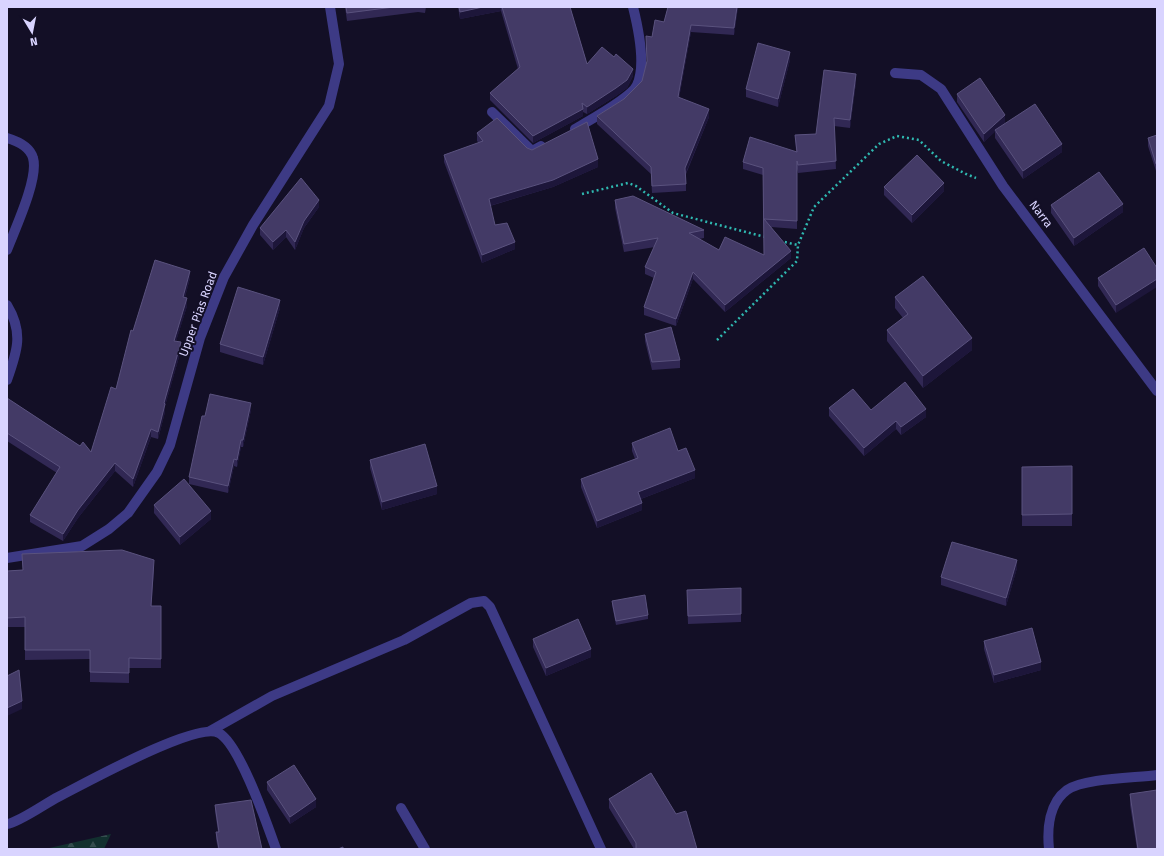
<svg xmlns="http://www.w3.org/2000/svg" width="1164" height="856" font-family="'Fira Sans',sans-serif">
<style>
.forest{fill:url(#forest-firs)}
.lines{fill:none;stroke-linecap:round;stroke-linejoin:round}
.path{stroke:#2fb8b0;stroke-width:2.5;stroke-dasharray:2 3;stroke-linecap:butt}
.lane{stroke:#3d3a85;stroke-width:10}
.street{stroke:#3d3a85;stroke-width:10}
.wall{fill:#312854}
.shaded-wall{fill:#1d163a}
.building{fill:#433a66;stroke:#5a527e}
.labels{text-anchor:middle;stroke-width:4;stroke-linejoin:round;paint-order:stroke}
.street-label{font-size:12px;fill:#d9d4ff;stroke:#130f26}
</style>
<defs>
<pattern id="forest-firs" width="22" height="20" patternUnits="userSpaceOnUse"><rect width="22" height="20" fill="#12302f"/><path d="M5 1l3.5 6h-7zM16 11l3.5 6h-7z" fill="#344d4e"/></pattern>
</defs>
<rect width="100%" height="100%" fill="#130f26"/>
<path class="forest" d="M111 834 104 849H45Z"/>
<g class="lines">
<path class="path" d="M582 194 628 183 636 186 673 213 765 237
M780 241 798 245
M717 340 797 261 798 245 814 207 879 144 897 136 919 140 941 161 966 174 976 178"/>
<path class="lane" d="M210 731 272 696 404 640 471 603 484 601 490 607 601 849
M401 808 425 849"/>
<path class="street" d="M895 73 921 75 941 89 1003 186 1157 391
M492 112 532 151 541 146
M575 129C588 121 631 98 637 85 646 66 638 27 633 7
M7 138C17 141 30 147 33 158 39 178 15 229 7 250
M7 305C24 333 17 352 7 380
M7 558 82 546 109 529 128 513 157 472 170 445 200 338 224 277 253 225 329 106 339 64 330 7
M7 824C18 823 46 803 58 797 84 784 196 721 219 733 240 745 267 824 276 849
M1049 849C1047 829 1049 803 1067 790 1084 778 1135 778 1157 775"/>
</g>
<path class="wall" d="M345 7H426L425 13 418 12 347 21Z
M458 7H570L587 64 633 76 627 88 616 96 587 114 583 112V116L533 143 490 100V93L518 69 501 11 460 19Z
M668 7H738L734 35 691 32 679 98 709 117 686 174V191L652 193 651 174 597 124V116L624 99 642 81 647 62 652 37 664 22Z
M790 60 778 107 746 97V89Z
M856 82 850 128 834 126 836 169 798 173 797 169V229L771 227 791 258 725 312 693 279 676 326 644 315V307L654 278 645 274V267L655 247 624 252 615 208V200L704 230V238L699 239 719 250 764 255 763 175 743 169V162L796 151 795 135 816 134Z
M957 94 1005 123 1001 126 1062 152 1023 179 995 138V131L984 142 957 102Z
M477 133 527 148 532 150 598 167 553 187 490 206 495 225 515 249 482 263 444 162V155L479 143 477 141Z
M1157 135 1156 171 1148 146V138Z
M884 187 944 191 912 223 884 195Z
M1051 205 1123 212 1074 246 1051 213Z
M319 207 304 228 295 250 286 237 273 250 260 235V228Z
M1144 248 1116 313 1098 286V278Z
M190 278 185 297 187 306 176 341 181 350 165 406V412L158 439 151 437 133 487 115 471 78 518 63 541 30 522V515L57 473 7 441V398L80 446 91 452 116 389 133 331Z
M895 297 972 350 923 388 887 341V330L903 318 895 308Z
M280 308 263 365 220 352V344Z
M645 334 680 360V368L652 370 645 341Z
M829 408 871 410 926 417 901 435 896 429 864 456 829 416Z
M251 410 243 447H241L237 467 234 466 228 493 189 484V477L205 416Z
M632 443 678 451 695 478 641 499 642 510 597 528 581 487V479L635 459 632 451Z
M370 460 437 494 382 510 370 468Z
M1072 466V526H1022V467Z
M154 505 211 519 180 545 154 513Z
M22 554 154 570 151 606H161V668H129V683L90 682V659L25 660V627H7V571L23 570Z
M1017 568 1006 606 941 585V577Z
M741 588V622L688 624 687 598Z
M612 601 648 615V619L616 625 612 605Z
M533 639 591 657 546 676 533 647Z
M984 641 1041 670 994 683 984 649Z
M267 782 316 807 290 824 267 790Z
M1130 794 1157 849H1137L1130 805Z
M609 799 697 849H634L609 808Z
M215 805 262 849H218L216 839V832H218L215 811Z"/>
<path class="shaded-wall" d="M483 7H501V11L460 19V12Z
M737 7H738L734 35V28Z
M691 25V32L678 104V97Z
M790 52V60L778 107V99Z
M633 69V76L627 88 616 96 587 114V107Z
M856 74V82L850 128V120Z
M583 109V116L533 143V136Z
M709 109V117L685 175V168Z
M1005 115V123L984 142V134Z
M1062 144V152L1023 179V171Z
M598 159V167L553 187 489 206V199Z
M1157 163V171H1156V164Z
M944 183V191L912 223V215Z
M319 200V207L304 228 295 250V242L304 221Z
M1123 204V212L1074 246V238Z
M286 230V237L273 250V242Z
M515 242V249L482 263V255Z
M791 251V258L725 312V305Z
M190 271V278L183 304V297Z
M693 272V279L676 326V319Z
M1157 279V287L1116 313V305Z
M187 298V306L174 348V341Z
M280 300V308L263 365V357Z
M972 338V350L923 388V376Z
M181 342V350L165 406V412L158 439V432L164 403Z
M251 403V410L243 447V440Z
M926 409V417L901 435V427Z
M896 421V429L864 456V448Z
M151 429V437L133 487V479Z
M241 440V447L237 467V460Z
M234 459V466L228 493V486Z
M115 463V471L78 518 63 541V534L78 510Z
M695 470V478L638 500V492Z
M437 486V494L382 510V502Z
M642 503V510L597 528V521Z
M211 511V519L180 545V537Z
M154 560V570L151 616V606Z
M1017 560V568L1006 606V598Z
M591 649V657L546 676V668Z
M1041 662V670L994 683V675Z
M22 701V709L7 716V708Z
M316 799V807L290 824V817Z"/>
<path class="building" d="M346 7H394L347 13Z
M459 7H483L460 12Z
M502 7H570L587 64 602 47 614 57 616 54 633 69 627 80 616 88 587 107 582 103 583 109 533 136 490 93 520 67Z
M668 7H737L734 28 691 25 678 97 709 109 685 168 686 184 652 186 651 167 597 116 624 99 642 81 647 61 646 36 652 37 655 20 664 22Z
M758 43 790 52 778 99 746 89Z
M824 70 856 74 850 120 834 118 836 161 798 165 797 161V221L764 219 791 251 725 305 693 272 676 319 644 307 656 272 645 267 658 238 624 244 615 200 633 196 704 230 689 233 719 250 725 237 764 255 763 168 743 162 750 137 797 152 795 135 816 134Z
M980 78 1005 115 984 134 957 94Z
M1035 104 1062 144 1023 171 995 130Z
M497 118 527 148 532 150 587 122 598 159 553 180 489 199 495 225 507 223 515 242 482 255 444 155 483 141 477 133Z
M1157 135V163L1156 164 1148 138Z
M917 155 944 183 912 215 884 187Z
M1099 172 1123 204 1074 238 1051 205Z
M301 178 319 200 304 221 295 242 286 230 273 242 260 228Z
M1144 248 1157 268V279L1116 305 1098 278Z
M155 260 190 271 183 297 187 298 174 341 181 342 164 403 165 404 158 432 151 429 133 479 115 463 78 510 63 534 30 515 60 467 7 433V398L80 446 83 442 91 452 111 387 116 389 131 330 133 331Z
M923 276 972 338 923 376 887 330 908 314 895 297Z
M238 287 280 300 263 357 220 344Z
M671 327 680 360 652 362 645 334Z
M905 382 926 409 901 427 896 421 864 448 829 408 853 389 871 410Z
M210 394 251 403 243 440H241L237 460 234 459 228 486 189 477 202 416H205Z
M670 428 678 451 686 448 695 470 638 492 642 503 597 521 581 479 638 458 632 443Z
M425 444 437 486 382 502 370 460Z
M1072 466V514L1022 515V467Z
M184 479 211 511 180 537 154 505Z
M952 542 1017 560 1006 598 941 577Z
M122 550 154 560 151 606H161V659L129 658V673L90 672V650H25V617L7 618V571L23 570 22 554Z
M741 588V614L688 616 687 590Z
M645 595 648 615 616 621 612 601Z
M578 619 591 649 546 668 533 639Z
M1032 628 1041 662 994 675 984 641Z
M19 670 22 701 7 708V676Z
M294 765 316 799 290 817 267 782Z
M651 773 676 814 686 811 697 849H636V843L609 799Z
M1157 790V849H1138L1130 794Z
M251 800 262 849H219L216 832H219L215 805Z
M343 847V849H338Z"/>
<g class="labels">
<g class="street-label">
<text transform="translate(1041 214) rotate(53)" y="4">Narra</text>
<text transform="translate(198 314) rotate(-70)" y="4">Upper Pias Road</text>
</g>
</g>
<rect width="1164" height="856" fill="none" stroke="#d9d4ff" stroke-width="16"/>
<g transform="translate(32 32) rotate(170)" stroke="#130f26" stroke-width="3" paint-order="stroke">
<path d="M0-3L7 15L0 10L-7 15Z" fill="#d9d4ff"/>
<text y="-6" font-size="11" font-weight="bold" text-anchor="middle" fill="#d9d4ff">N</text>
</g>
</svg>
